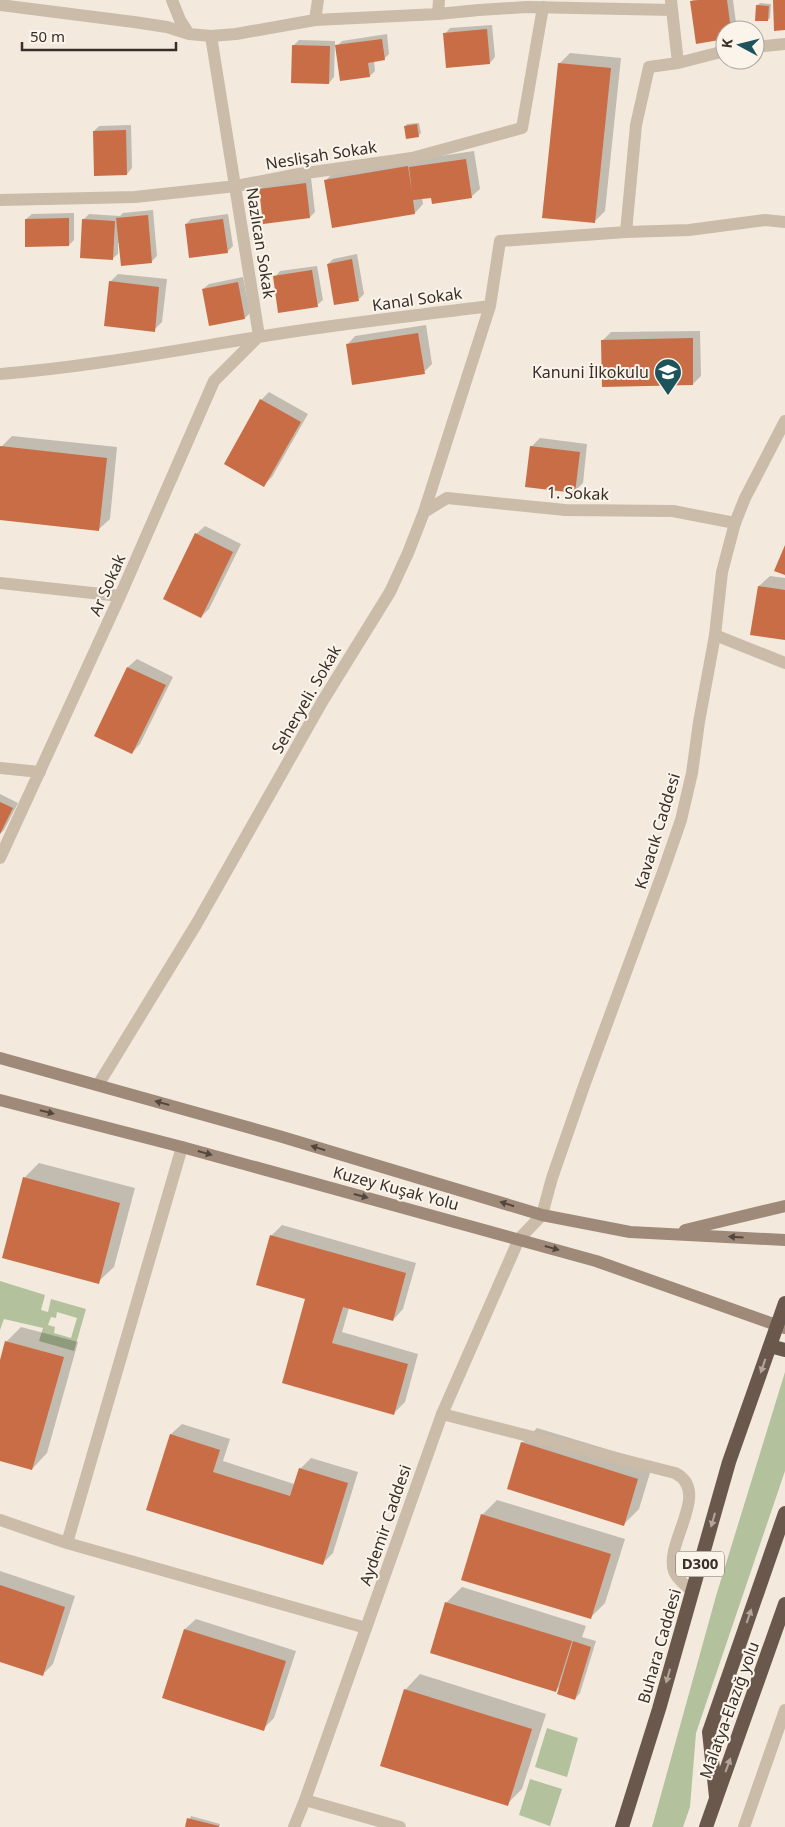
<svg xmlns="http://www.w3.org/2000/svg" width="785" height="1827" font-family="'Noto Sans',sans-serif">
<style>
.green{fill:#b3c29d;fill-rule:evenodd}
.shadow{fill:#0003}
.building{fill:#c86d46}
.lines{fill:none;stroke-linecap:round;stroke-linejoin:round}
.minor{stroke:#cbbba9;stroke-width:12}
.tertiary{stroke:#cbbba9;stroke-width:12}
.secondary{stroke:#9f8a7a;stroke-width:12}
.trunk{stroke:#6a584d;stroke-width:14}
.oneway{fill:#52463d}
.oneway2{fill:#b2a69c}
.labels{text-anchor:middle;stroke-width:4;stroke-linejoin:round;paint-order:stroke}
.shield{fill:#faf4ea;stroke:#726a63;stroke-width:1}
.shield-label{font-size:15px;font-weight:bold;fill:#382f29}
.street-label{font-size:16px;fill:#382f29;stroke:#faf4ea}
.poi-label{font-size:16px;fill:#382f29;stroke:#faf4ea;text-anchor:end}
</style>
<rect width="100%" height="100%" fill="#f3eadd"/>
<path class="green" d="M0 1281 45 1295 41 1310 48 1312 51 1299 86 1309 74 1351 39 1341 43 1328 4 1319 0 1330ZM57 1312 77 1318 71 1338 54 1333 55 1327 48 1325 51 1317 56 1318Z
M785 1372V1471L696 1733 690 1807 683 1827H652L716 1596Z
M547 1728 578 1738 567 1777 535 1767Z
M530 1779 562 1789 550 1826 519 1815Z"/>
<path class="shadow" d="M693 0H733L737 30H725V38L691 2Z
M760 3 771 4 770 18 768 20 757 6Z
M492 25 495 57 490 63 445 34 450 28Z
M387 34 389 54 384 59 374 61 375 71 370 76 337 46 342 41Z
M299 40 335 41 334 77 329 83 294 45Z
M570 53 621 58 605 211 594 222 559 64Z
M419 123 421 133 418 136 405 127 407 124Z
M131 125 132 168 127 174 94 131 99 126Z
M474 151 480 189 471 197 432 196 422 198 423 204 415 213 333 226 325 181 334 172Z
M311 178 315 212 310 217 260 189 266 184Z
M153 210 157 256 152 261 120 243H118V254L112 259 83 220 89 214 120 216 123 213Z
M74 213V240L69 245 26 219 32 214Z
M228 214 233 246 227 252 186 224 191 219Z
M357 254 364 294 359 299 328 264 333 259Z
M317 266 323 300 317 305 275 277 280 271Z
M118 274 167 279 162 322 154 330 110 282Z
M243 277 250 313 245 318 203 289 209 284Z
M426 325 432 364 424 372 347 345 355 336Z
M700 331 701 376 693 384 603 340 611 332Z
M269 392 308 414 272 477 264 485 261 400Z
M12 436 117 447 110 519 99 529 0 519 1 447Z
M540 438 587 444 583 483 575 491 531 447Z
M205 526 241 544 209 609 201 617 196 534Z
M770 576 785 578V639L759 586Z
M137 659 173 677 140 744 132 753 96 735 128 667Z
M0 794 18 803 4 830 0 834Z
M39 1163 135 1188 114 1267 98 1282 24 1178Z
M282 1225 416 1263 403 1309 393 1320 349 1308 342 1332 418 1354 405 1402 394 1413 283 1382 307 1299 271 1236Z
M21 1327 78 1342 47 1453 32 1469 0 1460V1365L6 1342Z
M182 1424 230 1439 223 1461 294 1484 300 1469 311 1458 358 1472 333 1553 322 1564 148 1509 171 1434Z
M537 1428 653 1463 639 1509 624 1524 522 1443Z
M497 1500 625 1539 605 1603 590 1618 482 1515Z
M0 1571 75 1596 53 1664 42 1675 0 1661Z
M462 1587 586 1626 582 1637 596 1641 580 1693 575 1699 561 1685 556 1690 431 1652 447 1602Z
M196 1619 296 1651 274 1718 263 1729 185 1629Z
M420 1674 546 1714 522 1789 507 1804 405 1690Z
M191 1816 220 1824 219 1827H186Z"/>
<path class="building" d="M699 0H727L731 30H725V39L696 44 690 1Z
M773 0H785V30L774 31Z
M756 5 769 6 768 21H755Z
M487 29 490 64 446 68 443 33Z
M382 39 385 60 368 63 370 77 340 81 335 45Z
M292 45 330 46 329 84 291 83Z
M558 63 611 68 595 223 542 218Z
M417 124 419 137 406 139 404 126Z
M126 130 127 175 94 176 93 131Z
M466 159 472 198 432 204 431 198 413 200 415 214 332 228 324 180 408 166 412 193 409 167Z
M306 183 310 218 263 224 259 189Z
M148 215 152 263 121 266 116 218Z
M69 218V246L25 247V219Z
M82 219 115 221 113 260 80 258Z
M223 219 228 253 189 258 185 224Z
M352 259 359 301 334 305 327 264Z
M312 270 318 307 278 313 273 276Z
M109 281 159 287 155 332 104 326Z
M238 282 245 319 209 326 202 289Z
M418 333 425 374 352 385 346 344Z
M693 338V385L602 387 601 340Z
M260 399 301 422 264 487 224 464Z
M0 446 107 458 99 531 0 520Z
M530 446 580 452 575 493 525 487Z
M195 533 233 552 201 618 163 599Z
M785 545V575L774 571Z
M758 586 785 590V640L750 635Z
M127 667 166 685 132 754 94 736Z
M0 802 13 808 0 834Z
M23 1177 120 1203 99 1284 2 1258Z
M270 1235 406 1273 393 1321 343 1307 332 1343 408 1364 394 1415 282 1383 305 1299 256 1285Z
M5 1341 64 1357 32 1470 0 1461V1360Z
M170 1434 220 1450 213 1472 290 1496 299 1468 348 1483 323 1565 146 1510Z
M521 1442 638 1479 624 1526 507 1489Z
M481 1514 611 1554 591 1619 461 1580Z
M0 1585 65 1607 43 1676 0 1662Z
M445 1602 572 1641 556 1692 430 1653Z
M184 1629 286 1661 264 1731 162 1698Z
M573 1641 591 1647 575 1700 557 1694Z
M404 1689 532 1729 508 1806 380 1766Z
M187 1818 219 1826V1827H185Z"/>
<g class="lines">
<path class="minor" d="M172 0 180 20 189 34
M671 0 678 63
M0 5 134 22 167 27 189 34 211 36 236 34 315 20 438 14 479 10 527 7 672 10
M438 14 439 0
M315 20 318 0
M755 47 785 44
M0 200 135 197 236 186 299 174 412 158 522 128 543 7
M626 232 636 125 649 67 678 63 725 51
M0 374C87 367 172 351 258 337 335 324 413 316 490 306L500 241 626 232 689 230 765 220 785 222
M424 512 447 498 565 510 673 511 735 523
M0 583 120 596
M715 635 785 663
M0 768 40 772
M0 858 120 596 214 381 259 336 211 36
M98 1085 197 923 322 702 390 592 408 553 424 512 490 306
M442 1414 675 1473C712 1491 664 1543 674 1571 677 1580 686 1585 692 1591
M0 1520 67 1543 366 1628
M67 1543 182 1147
M305 1800 400 1827
M744 1827 785 1710"/>
<path class="tertiary" d="M294 1827 305 1800 442 1414 519 1239 542 1215 552 1178 585 1083 664 869 681 820 692 773 699 722 715 635 722 572 735 523 745 498 785 421"/>
<path class="secondary" d="M0 1058 279 1136 542 1215 630 1232 785 1240
M0 1100 182 1147 596 1261 785 1328
M685 1230 785 1206"/>
<path class="trunk" d="M770 1346 785 1350
M716 1797 709 1732 785 1513
M622 1827 659 1709 729 1462 785 1303
M706 1827 785 1604"/>
</g>
<defs><path id="oneway-solid" d="M-6-.8H1V-3.2L6.5 0L1 3.2V.8H-6Z" transform="scale(1.25)"/></defs>
<g class="oneway">
<use href="#oneway-solid" transform="translate(162 1103) rotate(-164)"/>
<use href="#oneway-solid" transform="translate(47 1112) rotate(14)"/>
<use href="#oneway-solid" transform="translate(318 1148) rotate(-163)"/>
<use href="#oneway-solid" transform="translate(205 1153) rotate(16)"/>
<use href="#oneway-solid" transform="translate(361 1196) rotate(15)"/>
<use href="#oneway-solid" transform="translate(507 1204) rotate(-163)"/>
<use href="#oneway-solid" transform="translate(736 1237) rotate(-177)"/>
<use href="#oneway-solid" transform="translate(552 1248) rotate(16)"/>
</g>
<g class="oneway2">
<use href="#oneway-solid" transform="translate(763 1366) rotate(109)"/>
<use href="#oneway-solid" transform="translate(713 1520) rotate(106)"/>
<use href="#oneway-solid" transform="translate(749 1616) rotate(-71)"/>
<use href="#oneway-solid" transform="translate(668 1676) rotate(106)"/>
<use href="#oneway-solid" transform="translate(728 1765) rotate(-70)"/>
</g>
<defs>
<g id="school-pin" transform="scale(1.4375)"><path d="M0 17L-7.5 6A9.5 9.5 0 1 1 7.5 6Z" fill="#1d535b" stroke="#faf4ea"/><path d="M0-5L7-2L0 1L-7-2ZM-4 1L0 2.5L4 1V4Q0 6-4 4Z" fill="#fff"/></g>
</defs>
<g fill-rule="evenodd">
<use href="#school-pin" x="668" y="372"/>
</g>
<g class="labels">
<rect class="shield" x="676" y="1551.5" width="48" height="25" rx="4"/>
<g class="shield-label">
<text x="700" y="1569">D300</text>
</g>
<g class="street-label">
<text transform="translate(321 155) rotate(-9)" y="6">Neslişah Sokak</text>
<text transform="translate(261 243) rotate(81)" y="6">Nazlıcan Sokak</text>
<text transform="translate(417 299) rotate(-8)" y="6">Kanal Sokak</text>
<text transform="translate(578 493) rotate(2)" y="6">1. Sokak</text>
<text transform="translate(107 585) rotate(-66)" y="6">Ar Sokak</text>
<text transform="translate(306 699) rotate(-60)" y="6">Seheryeli. Sokak</text>
<text transform="translate(657 831) rotate(-73)" y="6">Kavacık Caddesi</text>
<text transform="translate(396 1188) rotate(15)" y="6">Kuzey Kuşak Yolu</text>
<text transform="translate(385 1525) rotate(-71)" y="6">Aydemir Caddesi</text>
<text transform="translate(659 1646) rotate(-74)" y="6">Buhara Caddesi</text>
<text transform="translate(729 1710) rotate(-70)" y="6">Malatya-Elazığ yolu</text>
</g>
<g class="poi-label">
<text x="649" y="378">Kanuni İlkokulu</text>
</g>
</g>
<g transform="translate(740 45) rotate(277)"><circle r="24" fill="#faf4ea" stroke="#aca59d"/>
<path d="M0-4L9 19L0 12L-9 19Z" fill="#1d535b"/>
<text y="-8" font-size="14" font-weight="bold" text-anchor="middle" fill="#382f29">K</text>
</g>
<path d="M22 42v8h154v-8" fill="none" stroke="#382f29" stroke-width="2.5"/>
<text x="30" y="42" font-size="15" fill="#382f29" stroke="#faf4ea" stroke-width="4" paint-order="stroke">50 m</text>
</svg>
